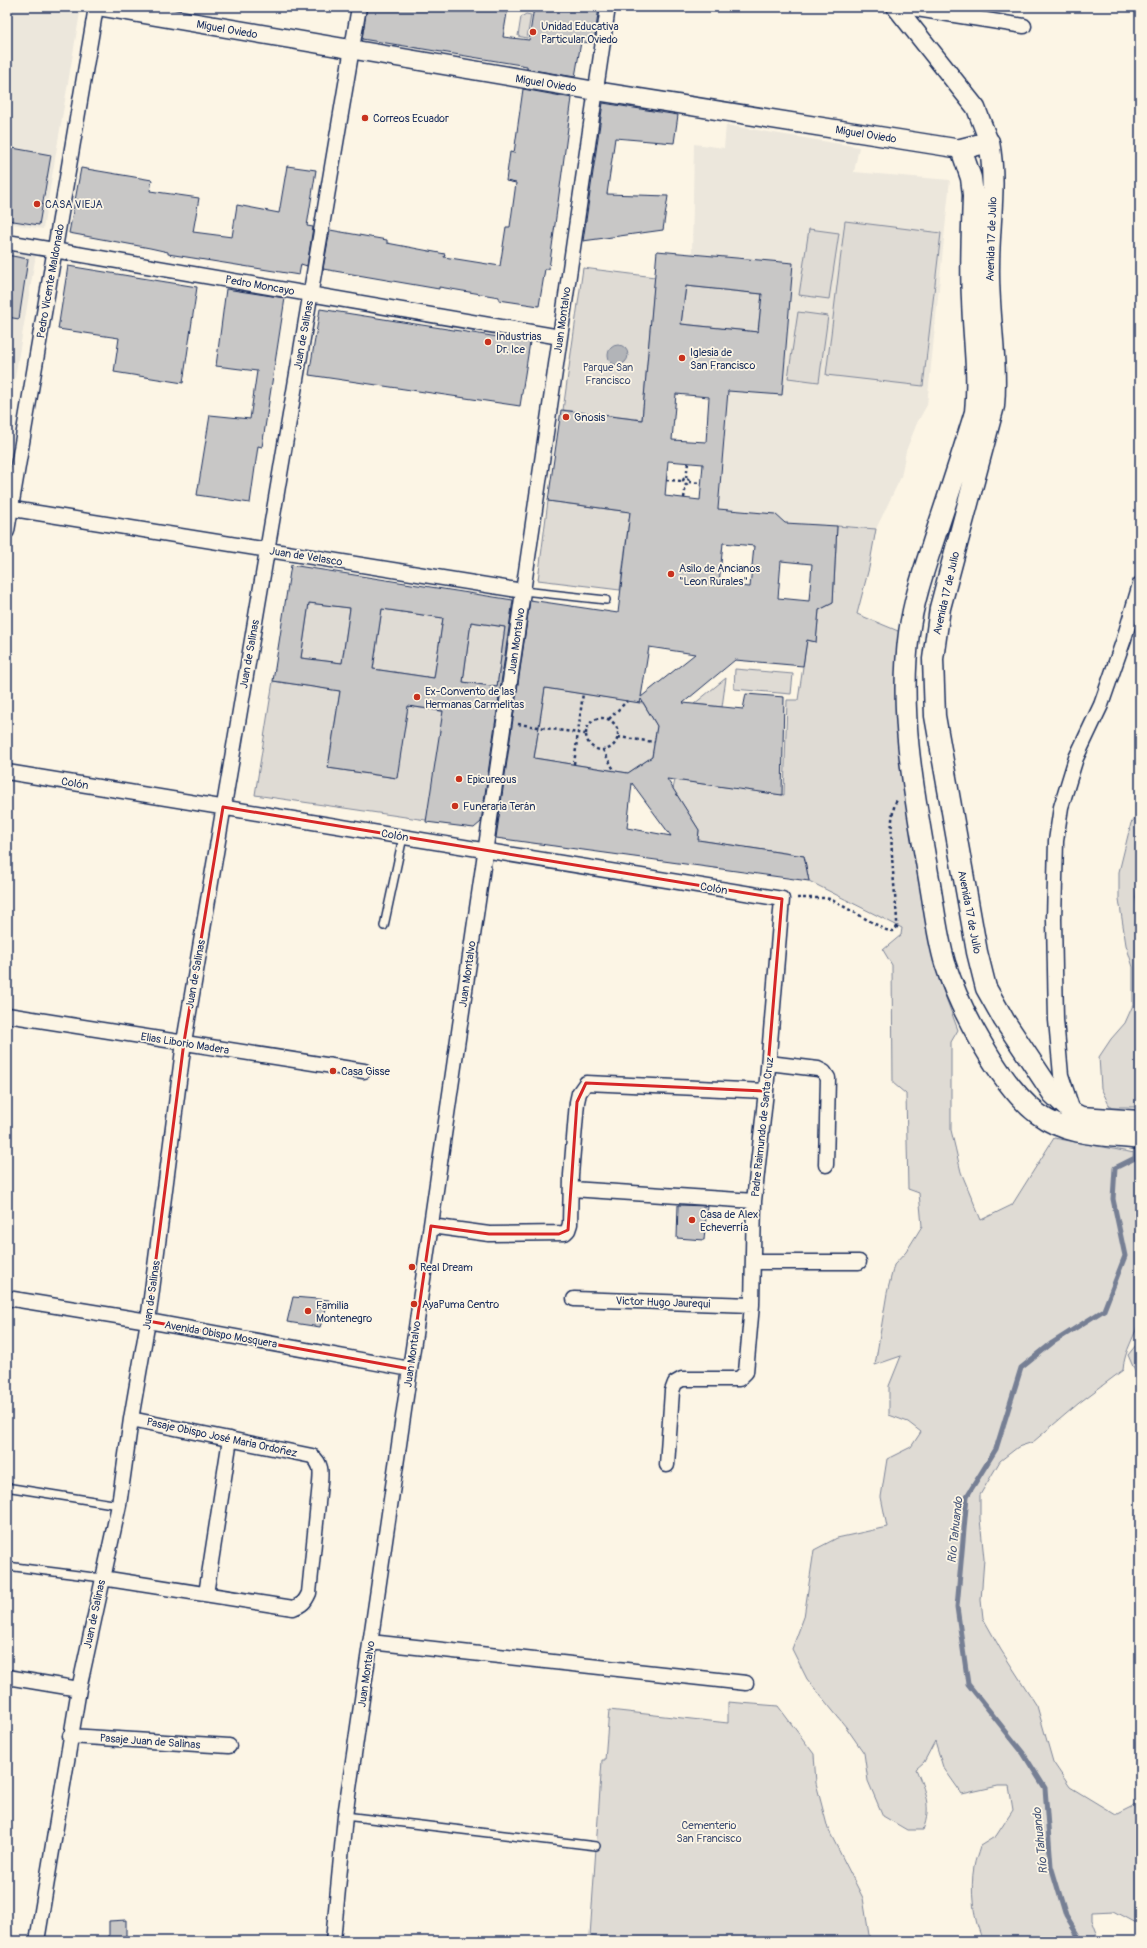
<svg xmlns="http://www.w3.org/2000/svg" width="1147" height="1948" font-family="Pangolin,sans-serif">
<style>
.built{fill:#ece7dc}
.green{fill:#dfdbd4;stroke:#7d8599}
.water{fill:#b2b4b8;stroke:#767f94}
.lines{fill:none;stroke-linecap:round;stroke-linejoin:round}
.stream{stroke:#767f94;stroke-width:5}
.building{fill:#c8c7c6;stroke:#1b2f5e;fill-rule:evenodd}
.service-casing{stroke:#1b2f5e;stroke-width:10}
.minor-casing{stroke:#1b2f5e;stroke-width:17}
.tertiary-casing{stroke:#1b2f5e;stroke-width:21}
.secondary-casing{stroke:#1b2f5e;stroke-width:23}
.path{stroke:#1b2f5e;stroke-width:2.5;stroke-dasharray:3 3;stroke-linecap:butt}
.service{stroke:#fcf5e5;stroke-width:7}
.minor{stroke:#fcf5e5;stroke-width:14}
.tertiary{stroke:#fcf5e5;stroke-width:18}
.secondary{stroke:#fcf5e5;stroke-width:20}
.marked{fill:none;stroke:#d62828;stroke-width:3;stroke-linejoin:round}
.poi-dot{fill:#c8321e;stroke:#fcf5e5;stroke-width:1.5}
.labels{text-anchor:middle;stroke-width:3.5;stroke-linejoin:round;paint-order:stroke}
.poi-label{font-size:11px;fill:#1b2f5e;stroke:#fcf5e5;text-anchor:start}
.street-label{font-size:11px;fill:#1b2f5e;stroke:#fcf5e5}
.park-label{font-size:11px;fill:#425176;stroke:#fcf5e5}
.water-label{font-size:12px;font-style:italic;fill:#485779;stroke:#fcf5e5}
</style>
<rect width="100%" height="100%" fill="#fcf5e5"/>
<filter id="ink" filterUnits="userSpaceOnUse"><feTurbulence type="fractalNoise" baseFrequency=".025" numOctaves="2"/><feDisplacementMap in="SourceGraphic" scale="8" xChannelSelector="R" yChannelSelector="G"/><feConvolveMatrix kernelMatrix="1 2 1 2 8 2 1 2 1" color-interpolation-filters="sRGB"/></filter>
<g filter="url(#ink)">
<path class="built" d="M7 7H81L43 229 7 223Z
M726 125 859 147 854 172 950 180 927 405 917 423 906 451 901 477 876 529 785 523 775 514 718 509 728 391 782 395 793 263 692 254 694 144 724 148Z
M7 249 36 254 7 424Z"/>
<path class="green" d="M526 14 531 15 527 38 518 36 521 17Z
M845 221 941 233 923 386 826 375Z
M809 229 839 233 829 299 799 295Z
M583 268 655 277 642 420 563 410Z
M686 286 762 294 758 332 681 324Z
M798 312 828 316 819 382 788 378Z
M548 501 630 512 620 590 538 580Z
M837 526 876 529 869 568 857 614 903 633 898 688 899 748 904 793 940 982 958 1030 951 1042V1130L961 1172 981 1220 1012 1205 1054 1138 1140 1154V1317C1136 1336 1124 1350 1123 1370L1079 1403 1033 1442 1018 1447 1000 1461 980 1495V1519L984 1559 981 1600 983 1618 1001 1650 1037 1706 1053 1762 1070 1787 1116 1815 1140 1803V1925L1114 1911 1092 1912V1920L1100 1941H984C973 1924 970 1887 974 1867 975 1860 978 1853 980 1846L996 1836 1013 1810 1009 1786H998L962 1794 943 1767 935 1741 924 1762 916 1769C925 1791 932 1807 923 1830H907L883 1816 868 1781 864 1753 846 1727 807 1679 792 1649 804 1617 814 1550 837 1538 887 1527 881 1497 887 1459 911 1447 921 1432 908 1422 889 1415V1386L901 1356 875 1365 887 1293 894 1265 906 1252 922 1226 919 1193 908 1189 906 1094 893 1083 892 965 883 950 901 935 902 928 809 881 804 856 698 840 699 830 673 789 675 780 784 795 787 700H798L807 640 816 642 819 610 833 603Z
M309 603 350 608 342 663 301 658Z
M382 609 443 618 434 678 373 669Z
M471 622 505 627 497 687 463 682Z
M735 669 793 674 791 694 734 689Z
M726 678 722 707 694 704Z
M273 681 340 691 328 768 396 778 408 706 465 715 426 820 255 795Z
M545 688 643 703 657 726 652 757 628 773 534 758Z
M1140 813V1107H1110L1101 1088 1099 1057 1111 1039 1125 1023 1133 1005V967L1126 945 1119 899V872L1131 823Z
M1140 1340V1383L1128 1355Z
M728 1702 778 1706 814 1754 816 1783 828 1829 863 1898 870 1941H631L590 1936 602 1760H605L609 1710 728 1723Z"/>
<path class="water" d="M608 355a10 10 0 1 1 20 0a10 10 0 1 1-20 0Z"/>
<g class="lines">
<path class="stream" d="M1140 868 1138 898 1140 908
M1081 1941 1066 1916 1051 1866 1045 1788 1023 1753 968 1684 957 1607 967 1496 996 1449 1021 1368 1052 1343 1104 1310 1125 1256 1113 1199 1115 1168 1135 1158 1136 1142"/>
</g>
<path class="building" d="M367 7H508L503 37 529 40 534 7H599L594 43 581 42 575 77 527 69V66L362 39Z
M523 89 572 98 549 269H545L539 306 499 300V297L439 287V289L323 269 330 230 387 240V243L445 254 444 257 500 266 506 227H510L516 183 506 181 510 152 514 153Z
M603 103 678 115 674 143 615 138 607 194 668 196 663 230 583 241Z
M7 147 51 155 39 225 7 220Z
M287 166 316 170 307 226 313 227 307 266 301 264 299 275 168 254V252L150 248 69 233 81 168 152 180 150 191 199 198 193 232 232 237 237 205 279 213Z
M657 251 793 263 782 395 728 391 718 509 775 514 785 523 837 526 833 603 819 610 816 642 807 640 803 666 735 660 683 703 743 709 746 694 784 697 782 795 667 779 699 830 698 840 804 856 809 881 496 838 530 600 618 613 630 512 548 501 561 410 642 420ZM686 286 762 294 758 332 681 324ZM676 394 709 397 706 442 672 440ZM668 461 703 464 700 500 665 496ZM723 543 754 546 750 587 719 584ZM781 561 812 564 809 601 778 598ZM649 647 695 654 641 697ZM545 688 640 703 641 699 657 726 652 757 628 773 534 758ZM632 783 671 836 627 828Z
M7 255 28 259 19 319 7 317Z
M68 266 197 287 183 383 114 372 119 338 58 329Z
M226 289 285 298 262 447 258 446 250 503 197 495 210 415 250 419 257 371 216 366Z
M320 309 530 342 520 406 309 375Z
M291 565 513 600 481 822 474 828 426 822 443 711 408 706 397 778 328 768 340 691 273 681ZM309 603 350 608 342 663 301 658ZM382 609 443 618 434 678 373 669ZM471 622 505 627 497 687 463 682Z
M678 1205 707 1206 704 1240 677 1238Z
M293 1297 329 1300 320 1327 287 1322Z
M126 1920V1941H109V1921Z"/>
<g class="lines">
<g class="service-casing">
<path id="service" d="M523 591 606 600
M384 926 403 837
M12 1488 119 1505
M7 1566 102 1578
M345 1816 596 1846"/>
</g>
<g class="minor-casing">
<path id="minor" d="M904 7 1024 26
M7 242 560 337
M7 508 523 591
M7 531 96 7
M7 772 782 899 766 1091 754 1201 752 1305 746 1372 739 1379H682L675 1383 672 1391 667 1465
M7 1015 364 1071
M769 1063 818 1069 824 1072 828 1078 826 1165
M1073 1111 1061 1075 1056 1020 1054 919 1056 841 1061 807 1076 758 1101 705 1124 639 1140 584
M572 1189 754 1201
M431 1226 489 1234 565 1233 568 1230 570 1224 571 1175 577 1102 579 1093 586 1083 766 1091
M753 1262H859
M7 1298 148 1321 410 1369
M574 1299 752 1305
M102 1578 293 1608C302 1605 305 1602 309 1593L320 1483C321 1472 322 1464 312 1456L131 1419
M206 1594 230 1439
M370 1642 746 1683
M7 1677 79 1689
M70 1736 229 1746
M37 1941 79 1689 119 1505 131 1419 148 1321 184 1042 359 7
M333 1941 345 1816 608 7"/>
</g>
<g class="tertiary-casing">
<path id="tertiary" d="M103 7 596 91 961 149
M896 7 976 108 989 142"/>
</g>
<g class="secondary-casing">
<path id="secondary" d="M1140 1121 1081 1117 1073 1113 1053 1094 1004 1020 986 988 977 952 935 716 933 659 940 608 994 406C998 360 988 313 989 266 989 224 997 183 989 142L961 149 971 178 973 195C972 230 970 265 972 299 973 338 979 374 975 412 963 452 950 491 937 530 926 564 914 597 909 633 898 715 915 798 929 879 934 906 937 936 945 963 959 1008 1000 1085 1038 1114 1067 1136 1105 1135 1140 1139"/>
</g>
<path class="path" d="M686 478 688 463
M683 481a3 3 0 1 1 6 0a3 3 0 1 1-6 0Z
M666 480 683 481
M689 482 702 483
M684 498 686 484
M586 734a16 16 0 1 1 32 0a16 16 0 1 1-32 0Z
M609 719 627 701
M518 724 585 734
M618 737 654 742
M603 750 614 770
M574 764 583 693
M797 898H825L830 899 886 930 893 931 897 927V921C896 896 885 818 897 800"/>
<use href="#service" class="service"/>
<use href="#minor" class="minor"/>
<use href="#tertiary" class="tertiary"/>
<use href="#secondary" class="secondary"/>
</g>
</g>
<path class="marked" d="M223 807 782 899 766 1091 586 1083 577 1102 568 1230 559 1234H489L431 1226 410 1369 148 1321 184 1042Z"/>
<g class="poi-dot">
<circle cx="533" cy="32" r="4"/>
<circle cx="365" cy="118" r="4"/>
<circle cx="37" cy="204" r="4"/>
<circle cx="488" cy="342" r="4"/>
<circle cx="682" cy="358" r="4"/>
<circle cx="566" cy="417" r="4"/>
<circle cx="671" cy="574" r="4"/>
<circle cx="417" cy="697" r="4"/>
<circle cx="459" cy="779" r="4"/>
<circle cx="455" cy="806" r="4"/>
<circle cx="333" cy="1071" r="4"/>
<circle cx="692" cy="1220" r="4"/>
<circle cx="412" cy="1267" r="4"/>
<circle cx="414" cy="1304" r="4"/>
<circle cx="308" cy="1311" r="4"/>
</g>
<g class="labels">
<g class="poi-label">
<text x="541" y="30">Unidad Educativa<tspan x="541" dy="13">Particular Oviedo</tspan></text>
<text x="373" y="122">Correos Ecuador</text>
<text x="45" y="208">CASA VIEJA</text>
<text x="496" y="340">Industrias<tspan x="496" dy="13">Dr. Ice</tspan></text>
<text x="690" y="356">Iglesia de<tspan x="690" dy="13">San Francisco</tspan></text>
<text x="574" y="421">Gnosis</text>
<text x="679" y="572">Asilo de Ancianos<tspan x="679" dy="13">"Leon Rurales"</tspan></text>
<text x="425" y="695">Ex-Convento de las<tspan x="425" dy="13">Hermanas Carmelitas</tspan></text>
<text x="467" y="783">Epicureous</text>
<text x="463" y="810">Funeraria Terán</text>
<text x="341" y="1075">Casa Gisse</text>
<text x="700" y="1218">Casa de Alex<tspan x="700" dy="13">Echeverría</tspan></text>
<text x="420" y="1271">Real Dream</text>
<text x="422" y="1308">AyaPuma Centro</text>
<text x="316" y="1309">Familia<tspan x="316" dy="13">Montenegro</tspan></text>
</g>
<g class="street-label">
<text transform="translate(227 29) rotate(10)" y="4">Miguel Oviedo</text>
<text transform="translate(546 83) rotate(9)" y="4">Miguel Oviedo</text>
<text transform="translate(866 134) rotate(9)" y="4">Miguel Oviedo</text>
<text transform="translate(991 239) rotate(-88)" y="4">Avenida 17 de Julio</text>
<text transform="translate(50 281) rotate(-80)" y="4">Pedro Vicente Maldonado</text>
<text transform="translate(260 285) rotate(10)" y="4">Pedro Moncayo</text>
<text transform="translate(562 320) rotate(-82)" y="4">Juan Montalvo</text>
<text transform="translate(303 335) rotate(-80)" y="4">Juan de Salinas</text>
<text transform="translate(306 556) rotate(9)" y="4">Juan de Velasco</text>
<text transform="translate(946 593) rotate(-77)" y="4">Avenida 17 de Julio</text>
<text transform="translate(516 641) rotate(-82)" y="4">Juan Montalvo</text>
<text transform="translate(249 654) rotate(-80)" y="4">Juan de Salinas</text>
<text transform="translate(75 783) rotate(9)" y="4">Colón</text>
<text transform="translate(395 835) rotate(9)" y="4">Colón</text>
<text transform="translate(714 888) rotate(9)" y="4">Colón</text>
<text transform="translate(970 912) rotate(79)" y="4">Avenida 17 de Julio</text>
<text transform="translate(195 974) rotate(-80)" y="4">Juan de Salinas</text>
<text transform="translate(467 974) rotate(-82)" y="4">Juan Montalvo</text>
<text transform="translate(185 1043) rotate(9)" y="4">Elias Liborio Madera</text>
<text transform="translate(762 1127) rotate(-84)" y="4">Padre Raimundo de Santa Cruz</text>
<text transform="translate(151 1295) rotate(-82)" y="4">Juan de Salinas</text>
<text transform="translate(663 1302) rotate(2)" y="4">Victor Hugo Jaurequi</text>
<text transform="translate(221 1334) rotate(10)" y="4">Avenida Obispo Mosquera</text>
<text transform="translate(412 1354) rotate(-82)" y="4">Juan Montalvo</text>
<text transform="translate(222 1437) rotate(12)" y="4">Pasaje Obispo José Maria Ordoñez</text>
<text transform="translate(94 1614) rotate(-78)" y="4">Juan de Salinas</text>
<text transform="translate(366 1674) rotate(-82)" y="4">Juan Montalvo</text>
<text transform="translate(150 1741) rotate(4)" y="4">Pasaje Juan de Salinas</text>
</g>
<g class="park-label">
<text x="608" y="371">Parque San<tspan x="608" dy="13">Francisco</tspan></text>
<text x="709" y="1829">Cementerio<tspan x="709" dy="13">San Francisco</tspan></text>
</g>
<g class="water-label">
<text transform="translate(955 1530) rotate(-84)" y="4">Río Tahuando</text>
<text transform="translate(1040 1841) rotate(-96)" y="4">Río Tahuando</text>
</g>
</g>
<rect width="1147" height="1948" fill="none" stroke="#fcf5e5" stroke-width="24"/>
<rect x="12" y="12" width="1123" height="1924" fill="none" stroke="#1b2f5e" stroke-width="1.5" filter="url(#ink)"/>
</svg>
